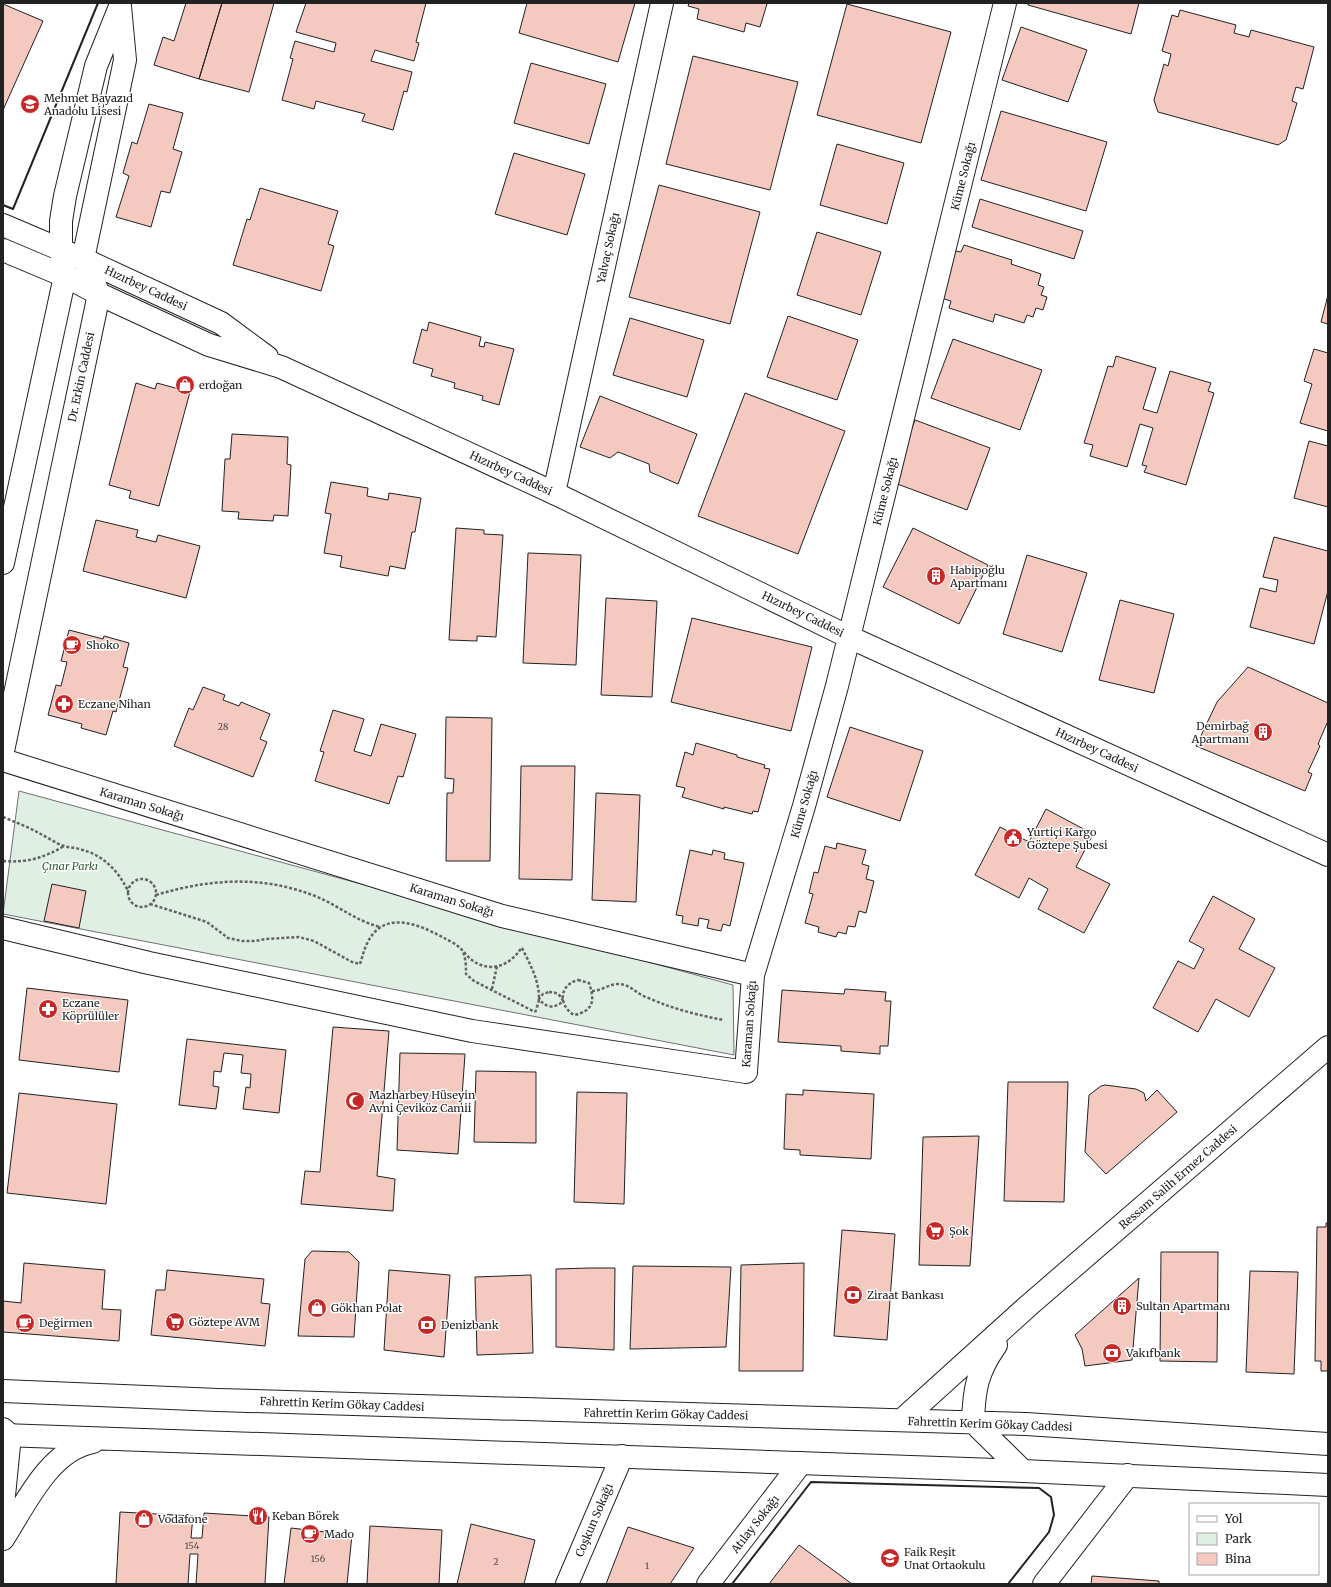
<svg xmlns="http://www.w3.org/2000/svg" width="1331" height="1587" font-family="Merriweather,serif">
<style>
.green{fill:#e0efe3;stroke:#6f6f6f}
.building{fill:#f3c9c0;stroke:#222}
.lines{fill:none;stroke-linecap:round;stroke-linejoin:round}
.street-casing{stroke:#222;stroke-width:24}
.secondary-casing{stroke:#222;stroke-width:24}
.primary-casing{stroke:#222;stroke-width:24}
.path{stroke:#646464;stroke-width:2.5;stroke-dasharray:3 2;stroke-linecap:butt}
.street{stroke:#fff;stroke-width:22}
.secondary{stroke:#fff;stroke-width:22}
.primary{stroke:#fff;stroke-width:22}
.wall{stroke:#222;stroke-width:2}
.labels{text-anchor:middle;stroke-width:3;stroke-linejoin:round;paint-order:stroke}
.number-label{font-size:9px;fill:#564c4a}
.poi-label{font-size:11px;fill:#222;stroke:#fff;text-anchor:start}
.street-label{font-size:11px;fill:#222;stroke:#fff}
.park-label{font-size:11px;font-style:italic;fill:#2f5e38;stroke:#fff}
</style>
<rect width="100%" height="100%" fill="#fff"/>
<path class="green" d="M19 791 733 985 734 1055 3 914Z"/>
<path class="building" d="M186 3H222L199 79 154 65 163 37 174 41Z
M222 3H274L249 92 199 79Z
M306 3H426L416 42 419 43 414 61 375 50 371 61 412 72 407 92 404 91 393 130 362 121 365 114 316 101 314 109 282 100 293 59 290 58 295 41 334 52 336 43 296 32Z
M527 3H635L618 62 519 33Z
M689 3H764L767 4 760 27 746 23 744 32 697 19 699 9 688 6Z
M1028 3H1139L1131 34 1028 5Z
M3 4 43 21 3 110Z
M847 4 951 32 921 143 817 115Z
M1180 10 1236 25 1234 33 1249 37 1251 30 1314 47 1303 89 1296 87 1292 101 1297 103 1286 140 1278 145 1158 112 1154 100 1164 64 1168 66 1171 54 1162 51 1172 15 1178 17Z
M1021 27 1087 50 1068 102 1002 80Z
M693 56 798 82 770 190 666 164Z
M531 63 606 84 589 144 514 123Z
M149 104 183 113 173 149 182 152 170 193 161 191 151 227 116 217 129 176 123 173 132 142 137 144Z
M1001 111 1107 142 1086 211 981 180Z
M837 144 904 163 887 224 820 205Z
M514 153 585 174 567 235 495 214Z
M659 185 760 212 730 324 629 297Z
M260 188 338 211 328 244 334 246 321 291 233 265 247 219 250 220Z
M980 199 1083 231 1074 259 972 227Z
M817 232 881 252 861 315 797 295Z
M964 245 1012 260 1011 264 1041 274 1038 285 1044 287 1041 295 1047 297 1043 310 1036 308 1033 317 1027 315 1024 323 995 314 993 322 949 308 951 301 941 298 955 251 961 252Z
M1328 295V324L1321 322Z
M788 316 858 340 837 400 767 377Z
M630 318 704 340 687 397 613 375Z
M429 322 481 337 479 346 484 347 485 342 514 349 499 405 482 400 483 396 454 388 455 383 431 376 433 369 413 363 422 329 427 331Z
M953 339 1042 370 1020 430 931 398Z
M1314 349 1328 353V431L1300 423 1312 384 1304 381Z
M1116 356 1156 368 1143 409 1157 413 1170 371 1211 383 1208 391 1214 393 1186 485 1144 472 1147 466 1142 465 1153 428 1140 424 1127 467 1090 456 1093 445 1084 443 1108 366 1113 367Z
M136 383 155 389 157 383 190 392 159 506 129 498 131 491 109 485Z
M745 393 845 431 798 554 698 516Z
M600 396 697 434 678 484 650 472 649 464 618 452 610 458 580 447Z
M915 420 990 448 967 510 892 482Z
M232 434 288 437 287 464 291 465 288 516 274 515 273 521 238 519 239 512 222 511 225 459H230Z
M1309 441 1328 446V507L1294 498Z
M331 482 368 488 367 496 388 500 389 493 421 498 415 532H412L405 569 390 566 388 576 340 567 342 556 324 553 331 514 325 513Z
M96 520 138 530 136 537 156 542 158 535 200 546 186 598 83 571Z
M456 528 484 530V534L503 535 496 637 477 636V641L449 640Z
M913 528 988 565 959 624 883 587Z
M1274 537 1328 551V591L1314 644 1250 627 1260 588 1276 592 1278 580 1263 577Z
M528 553 581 555 576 665 523 663Z
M1027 555 1087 573 1062 652 1003 634Z
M606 598 657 601 652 697 601 695Z
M1120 600 1174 614 1154 693 1099 680Z
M692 618 812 647 791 731 671 702Z
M69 630 103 639 104 636 129 643 123 667 128 668 116 712 113 711 106 735 81 728 82 724 48 715 56 685 61 686 67 662 61 661Z
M1248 667 1328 703V721L1318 744 1320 746 1308 772 1312 774 1305 791 1196 746 1217 702Z
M203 687 225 695 223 700 239 706 241 702 270 714 260 739 267 742 253 777 174 746 189 708 193 710Z
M333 710 364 719 354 751 371 756 381 724 416 734 403 777 398 776 389 804 315 781 324 752 320 751Z
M446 717 492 718 490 861H446L447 793H453L454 779 445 778Z
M850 727 923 751 900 821 827 797Z
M696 743 737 755V757L765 765 764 768 770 769 758 812 753 811 752 814 724 807V809L682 797 685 788 676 786 685 752 693 755Z
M521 766H575L572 880 519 879Z
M596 793 640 795 636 902 592 900Z
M1046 809 1093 834 1076 867 1110 884 1084 933 1038 909 1048 889 1029 878 1019 898 975 875 1000 827 1029 842Z
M837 843 866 850 862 864 869 866 866 879 874 881 866 913 859 911 855 927 848 926 846 934 838 932 836 937 818 932 819 927 805 923 813 894 809 893 814 872 818 873 825 846 836 849Z
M690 850 712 855 713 850 725 853 724 859 744 863 730 926 723 924 721 931 707 928 709 920 699 918 698 926 682 923 683 916 676 915Z
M52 884 86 891 79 928 44 921Z
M1213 896 1255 919 1239 949 1275 968 1249 1017 1216 999 1198 1032 1153 1008 1178 961 1194 969 1204 949 1189 941Z
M27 988 128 1000 119 1072 19 1060Z
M845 989 886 992 885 1001H891L888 1046H880V1054L841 1051V1046L778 1042 782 990 844 994Z
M333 1027 389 1031 377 1176 395 1179 393 1211 301 1204 305 1171 320 1172Z
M187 1039 286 1050 279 1113 243 1109 246 1087 250 1088 251 1074 241 1073 243 1055 224 1053 221 1072 214 1071 213 1086 219 1087 216 1109 179 1105Z
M400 1053 465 1054 458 1154 397 1150Z
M476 1071 536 1072V1143L474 1142Z
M1008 1082H1068L1064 1202 1004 1201Z
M1105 1085 1136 1089 1144 1093 1146 1101 1157 1090 1177 1112 1106 1174 1085 1152 1089 1095 1101 1086Z
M803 1090 874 1094 871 1159 800 1155V1150L784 1149 786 1094 803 1095Z
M577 1092 627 1093 624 1204 574 1202Z
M19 1093 117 1104 106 1204 7 1193Z
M979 1136 970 1266 919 1265 923 1137Z
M1326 1223H1328V1371H1321V1361H1315L1317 1227H1326Z
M842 1230 895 1234 887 1340 834 1336Z
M312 1251 349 1252 359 1262 354 1337 298 1336 305 1259Z
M1161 1252H1218L1217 1362 1160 1361Z
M24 1263 105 1270 102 1309 121 1310 119 1341 3 1332V1301L21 1303Z
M804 1263 803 1371H739L741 1265Z
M633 1266 731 1267 726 1347 630 1349Z
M589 1268H615L614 1350 556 1347V1269Z
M167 1270 264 1279 261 1303 270 1304 265 1346 151 1335 156 1290H165Z
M389 1270 450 1275 444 1357 384 1350Z
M1250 1271 1298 1272 1294 1374 1246 1372Z
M531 1275 533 1353 477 1355 475 1277Z
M1139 1278 1132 1360 1085 1366 1082 1349 1075 1335Z
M120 1512 193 1516 191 1538H202L204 1513 269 1517 265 1584H196L198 1554H190L188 1584H116Z
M471 1524 535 1540 524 1584H457Z
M370 1526 442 1530 439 1584H367Z
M628 1527 694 1548 670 1584H606Z
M291 1528 352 1535 347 1584H284Z
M799 1545 852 1584H769Z
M1092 1576 1159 1581V1584H1091Z"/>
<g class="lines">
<g class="street-casing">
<path id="street" d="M554 493 662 3
M3 760 502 916 753 975
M3 928 149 963 472 1031 746 1072 753 975 804 806 837 686 1005 3
M567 1584 622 1456
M708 1584 801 1463
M1044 1584 1128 1475"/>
</g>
<g class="secondary-casing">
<path id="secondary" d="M3 225 83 259 221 323 267 357
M3 250 65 276 99 294 209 345 281 367 554 493 849 637 1328 855
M3 563 65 276 61 250V221L65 196 96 66 119 9
M3 751 99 294 83 259 125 60 120 6
M3 1429 10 1435 3 1506"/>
</g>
<g class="primary-casing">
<path id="primary" d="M996 1345C977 1372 974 1389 973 1422L1023 1471
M3 1391 218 1400 1026 1424 1328 1444
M902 1420 1028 1306 1328 1047
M3 1435 1023 1471 1328 1485
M3 1539C25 1505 49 1450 93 1442"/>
</g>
<path class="path" d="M3 817C15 822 28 827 39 833 47 837 55 843 64 846 69 848 74 847 79 849 102 854 118 870 128 891
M3 861C26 863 44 858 64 846
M128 893a14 14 0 1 1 28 0a14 14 0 1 1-28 0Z
M156 895C209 879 262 875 315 896 338 905 357 922 381 927
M150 904 207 922 228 938 242 941H255L266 939 299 937 314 941 352 962 360 964C364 951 367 938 378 929 397 914 426 928 444 938 450 941 458 945 462 950 466 957 466 967 466 974L474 981 535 1012
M522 948C530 964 539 980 539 998 539 1003 536 1009 535 1013
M464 952C481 974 507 971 522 947
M578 980 589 983C595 1000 594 1011 574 1015 558 1005 559 985 578 980Z
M492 989 497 966
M592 991C601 991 609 984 618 984 628 984 633 990 640 994 647 998 656 1001 663 1004 682 1011 703 1016 723 1020
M549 992C556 992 560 994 563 1001 555 1009 546 1008 539 999L543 994Z"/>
<use href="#street" class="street"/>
<use href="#secondary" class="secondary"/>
<use href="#primary" class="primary"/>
<path class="wall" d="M3 205 13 209 98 3
M732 1584 811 1482 1039 1488 1051 1497 1054 1515 1049 1532 1008 1584"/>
</g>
<defs>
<g id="school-disc" transform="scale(1)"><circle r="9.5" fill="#c62828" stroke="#fff"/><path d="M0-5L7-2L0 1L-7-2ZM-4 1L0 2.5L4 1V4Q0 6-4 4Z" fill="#fff"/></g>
<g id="shop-disc" transform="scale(1)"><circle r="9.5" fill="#c62828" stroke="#fff"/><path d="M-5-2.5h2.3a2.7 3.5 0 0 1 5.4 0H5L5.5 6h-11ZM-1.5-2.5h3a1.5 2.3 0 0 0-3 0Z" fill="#fff"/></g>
<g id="building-disc" transform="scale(1)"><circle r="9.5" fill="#c62828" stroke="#fff"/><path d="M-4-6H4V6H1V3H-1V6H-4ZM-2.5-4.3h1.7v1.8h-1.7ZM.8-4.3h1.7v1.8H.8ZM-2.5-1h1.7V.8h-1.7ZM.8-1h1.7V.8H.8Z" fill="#fff"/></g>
<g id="cafe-disc" transform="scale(1)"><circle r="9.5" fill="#c62828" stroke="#fff"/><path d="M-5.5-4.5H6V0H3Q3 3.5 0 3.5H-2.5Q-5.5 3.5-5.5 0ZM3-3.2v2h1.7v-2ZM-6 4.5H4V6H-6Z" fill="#fff"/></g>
<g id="pharmacy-disc" transform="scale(1)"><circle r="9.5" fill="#c62828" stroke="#fff"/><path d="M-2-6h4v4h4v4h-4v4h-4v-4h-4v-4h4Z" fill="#fff"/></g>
<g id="civic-disc" transform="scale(1)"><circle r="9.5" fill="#c62828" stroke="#fff"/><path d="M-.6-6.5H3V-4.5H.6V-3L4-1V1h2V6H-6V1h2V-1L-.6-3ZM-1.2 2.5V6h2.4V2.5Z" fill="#fff"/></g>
<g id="mosque-disc" transform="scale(1)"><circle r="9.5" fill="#c62828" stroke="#fff"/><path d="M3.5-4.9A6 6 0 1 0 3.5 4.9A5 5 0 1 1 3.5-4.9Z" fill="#fff"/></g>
<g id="supermarket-disc" transform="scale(1)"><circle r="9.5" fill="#c62828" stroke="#fff"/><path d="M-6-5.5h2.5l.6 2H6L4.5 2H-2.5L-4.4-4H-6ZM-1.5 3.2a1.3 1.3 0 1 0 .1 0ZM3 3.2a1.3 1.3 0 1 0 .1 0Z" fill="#fff"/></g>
<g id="bank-disc" transform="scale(1)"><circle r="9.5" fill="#c62828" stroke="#fff"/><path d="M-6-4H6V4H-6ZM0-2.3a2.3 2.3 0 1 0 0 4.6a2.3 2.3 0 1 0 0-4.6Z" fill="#fff"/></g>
<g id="restaurant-disc" transform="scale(1)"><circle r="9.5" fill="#c62828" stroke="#fff"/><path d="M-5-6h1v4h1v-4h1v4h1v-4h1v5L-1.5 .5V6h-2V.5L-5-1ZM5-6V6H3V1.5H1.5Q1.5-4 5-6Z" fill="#fff"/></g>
</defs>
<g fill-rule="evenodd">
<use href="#school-disc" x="30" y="104"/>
<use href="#shop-disc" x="185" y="385"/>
<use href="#building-disc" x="936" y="576"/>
<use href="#cafe-disc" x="72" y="645"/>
<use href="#pharmacy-disc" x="64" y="704"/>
<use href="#building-disc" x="1263" y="732"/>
<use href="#civic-disc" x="1013" y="838"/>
<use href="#pharmacy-disc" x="48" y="1009"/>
<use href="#mosque-disc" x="355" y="1101"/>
<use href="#supermarket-disc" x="935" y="1231"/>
<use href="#bank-disc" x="853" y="1295"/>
<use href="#building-disc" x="1122" y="1306"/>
<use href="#shop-disc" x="317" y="1308"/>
<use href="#supermarket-disc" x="175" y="1322"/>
<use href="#cafe-disc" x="25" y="1323"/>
<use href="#bank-disc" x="427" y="1325"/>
<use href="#bank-disc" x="1112" y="1353"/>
<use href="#restaurant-disc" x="258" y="1516"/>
<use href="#shop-disc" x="144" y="1519"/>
<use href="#cafe-disc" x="310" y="1534"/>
<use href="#school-disc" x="890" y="1558"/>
</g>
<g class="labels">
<g class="number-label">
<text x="223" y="730">28</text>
<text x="192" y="1549">154</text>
<text x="318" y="1562">156</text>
<text x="496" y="1565">2</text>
<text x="647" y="1569">1</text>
</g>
<g class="poi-label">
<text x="44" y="102">Mehmet Bayazıd<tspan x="44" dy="13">Anadolu Lisesi</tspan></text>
<text x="199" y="389">erdoğan</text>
<text x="950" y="574">Habipoğlu<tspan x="950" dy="13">Apartmanı</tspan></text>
<text x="86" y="649">Shoko</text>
<text x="78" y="708">Eczane Nihan</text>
<text x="1249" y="730" text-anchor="end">Demirbağ<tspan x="1249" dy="13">Apartmanı</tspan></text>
<text x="1027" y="836">Yurtiçi Kargo<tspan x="1027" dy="13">Göztepe Şubesi</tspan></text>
<text x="62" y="1007">Eczane<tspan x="62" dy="13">Köprülüler</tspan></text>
<text x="369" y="1099">Mazharbey Hüseyin<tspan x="369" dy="13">Avni Çeviköz Camii</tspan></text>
<text x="949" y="1235">Şok</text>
<text x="867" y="1299">Ziraat Bankası</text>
<text x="1136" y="1310">Sultan Apartmanı</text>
<text x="331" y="1312">Gökhan Polat</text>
<text x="189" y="1326">Göztepe AVM</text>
<text x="39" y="1327">Değirmen</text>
<text x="441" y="1329">Denizbank</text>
<text x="1126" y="1357">Vakıfbank</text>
<text x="272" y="1520">Keban Börek</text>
<text x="158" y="1523">Vodafone</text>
<text x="324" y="1538">Mado</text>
<text x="904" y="1556">Faik Reşit<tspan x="904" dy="13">Unat Ortaokulu</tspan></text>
</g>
<g class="street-label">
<text transform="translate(963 176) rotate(-76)" y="4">Küme Sokağı</text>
<text transform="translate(608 248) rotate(-78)" y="4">Yalvaç Sokağı</text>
<text transform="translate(146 288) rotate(25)" y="4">Hızırbey Caddesi</text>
<text transform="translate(81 377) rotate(-78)" y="4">Dr. Erkin Caddesi</text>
<text transform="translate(511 473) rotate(25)" y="4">Hızırbey Caddesi</text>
<text transform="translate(885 491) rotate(-76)" y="4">Küme Sokağı</text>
<text transform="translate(803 614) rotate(26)" y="4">Hızırbey Caddesi</text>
<text transform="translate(1097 750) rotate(25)" y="4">Hızırbey Caddesi</text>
<text transform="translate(142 804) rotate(17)" y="4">Karaman Sokağı</text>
<text transform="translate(804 804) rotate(-74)" y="4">Küme Sokağı</text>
<text transform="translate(452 900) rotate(17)" y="4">Karaman Sokağı</text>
<text transform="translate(749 1024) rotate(-86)" y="4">Karaman Sokağı</text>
<text transform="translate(1178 1177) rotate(-41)" y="4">Ressam Salih Ermez Caddesi</text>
<text transform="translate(342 1404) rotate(2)" y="4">Fahrettin Kerim Gökay Caddesi</text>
<text transform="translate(666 1414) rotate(1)" y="4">Fahrettin Kerim Gökay Caddesi</text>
<text transform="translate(990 1424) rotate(2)" y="4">Fahrettin Kerim Gökay Caddesi</text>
<text transform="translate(594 1520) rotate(-67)" y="4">Coşkun Sokağı</text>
<text transform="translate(755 1524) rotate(-52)" y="4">Atılay Sokağı</text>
</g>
<g class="park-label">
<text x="70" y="870">Çınar Parkı</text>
</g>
</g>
<rect width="1331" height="1587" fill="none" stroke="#222222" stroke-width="8"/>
<rect x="1189" y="1503" width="130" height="72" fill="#ffffff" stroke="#a7a7a7"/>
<rect x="1197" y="1516" width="20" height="6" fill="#ffffff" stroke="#a7a7a7"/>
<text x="1225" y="1523" font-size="12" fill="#222222">Yol</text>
<rect x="1197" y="1533" width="20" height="12" fill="#e0efe3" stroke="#a7a7a7"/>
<text x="1225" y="1543" font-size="12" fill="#222222">Park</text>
<rect x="1197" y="1553" width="20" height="12" fill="#f3c9c0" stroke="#a7a7a7"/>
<text x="1225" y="1563" font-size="12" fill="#222222">Bina</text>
</svg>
